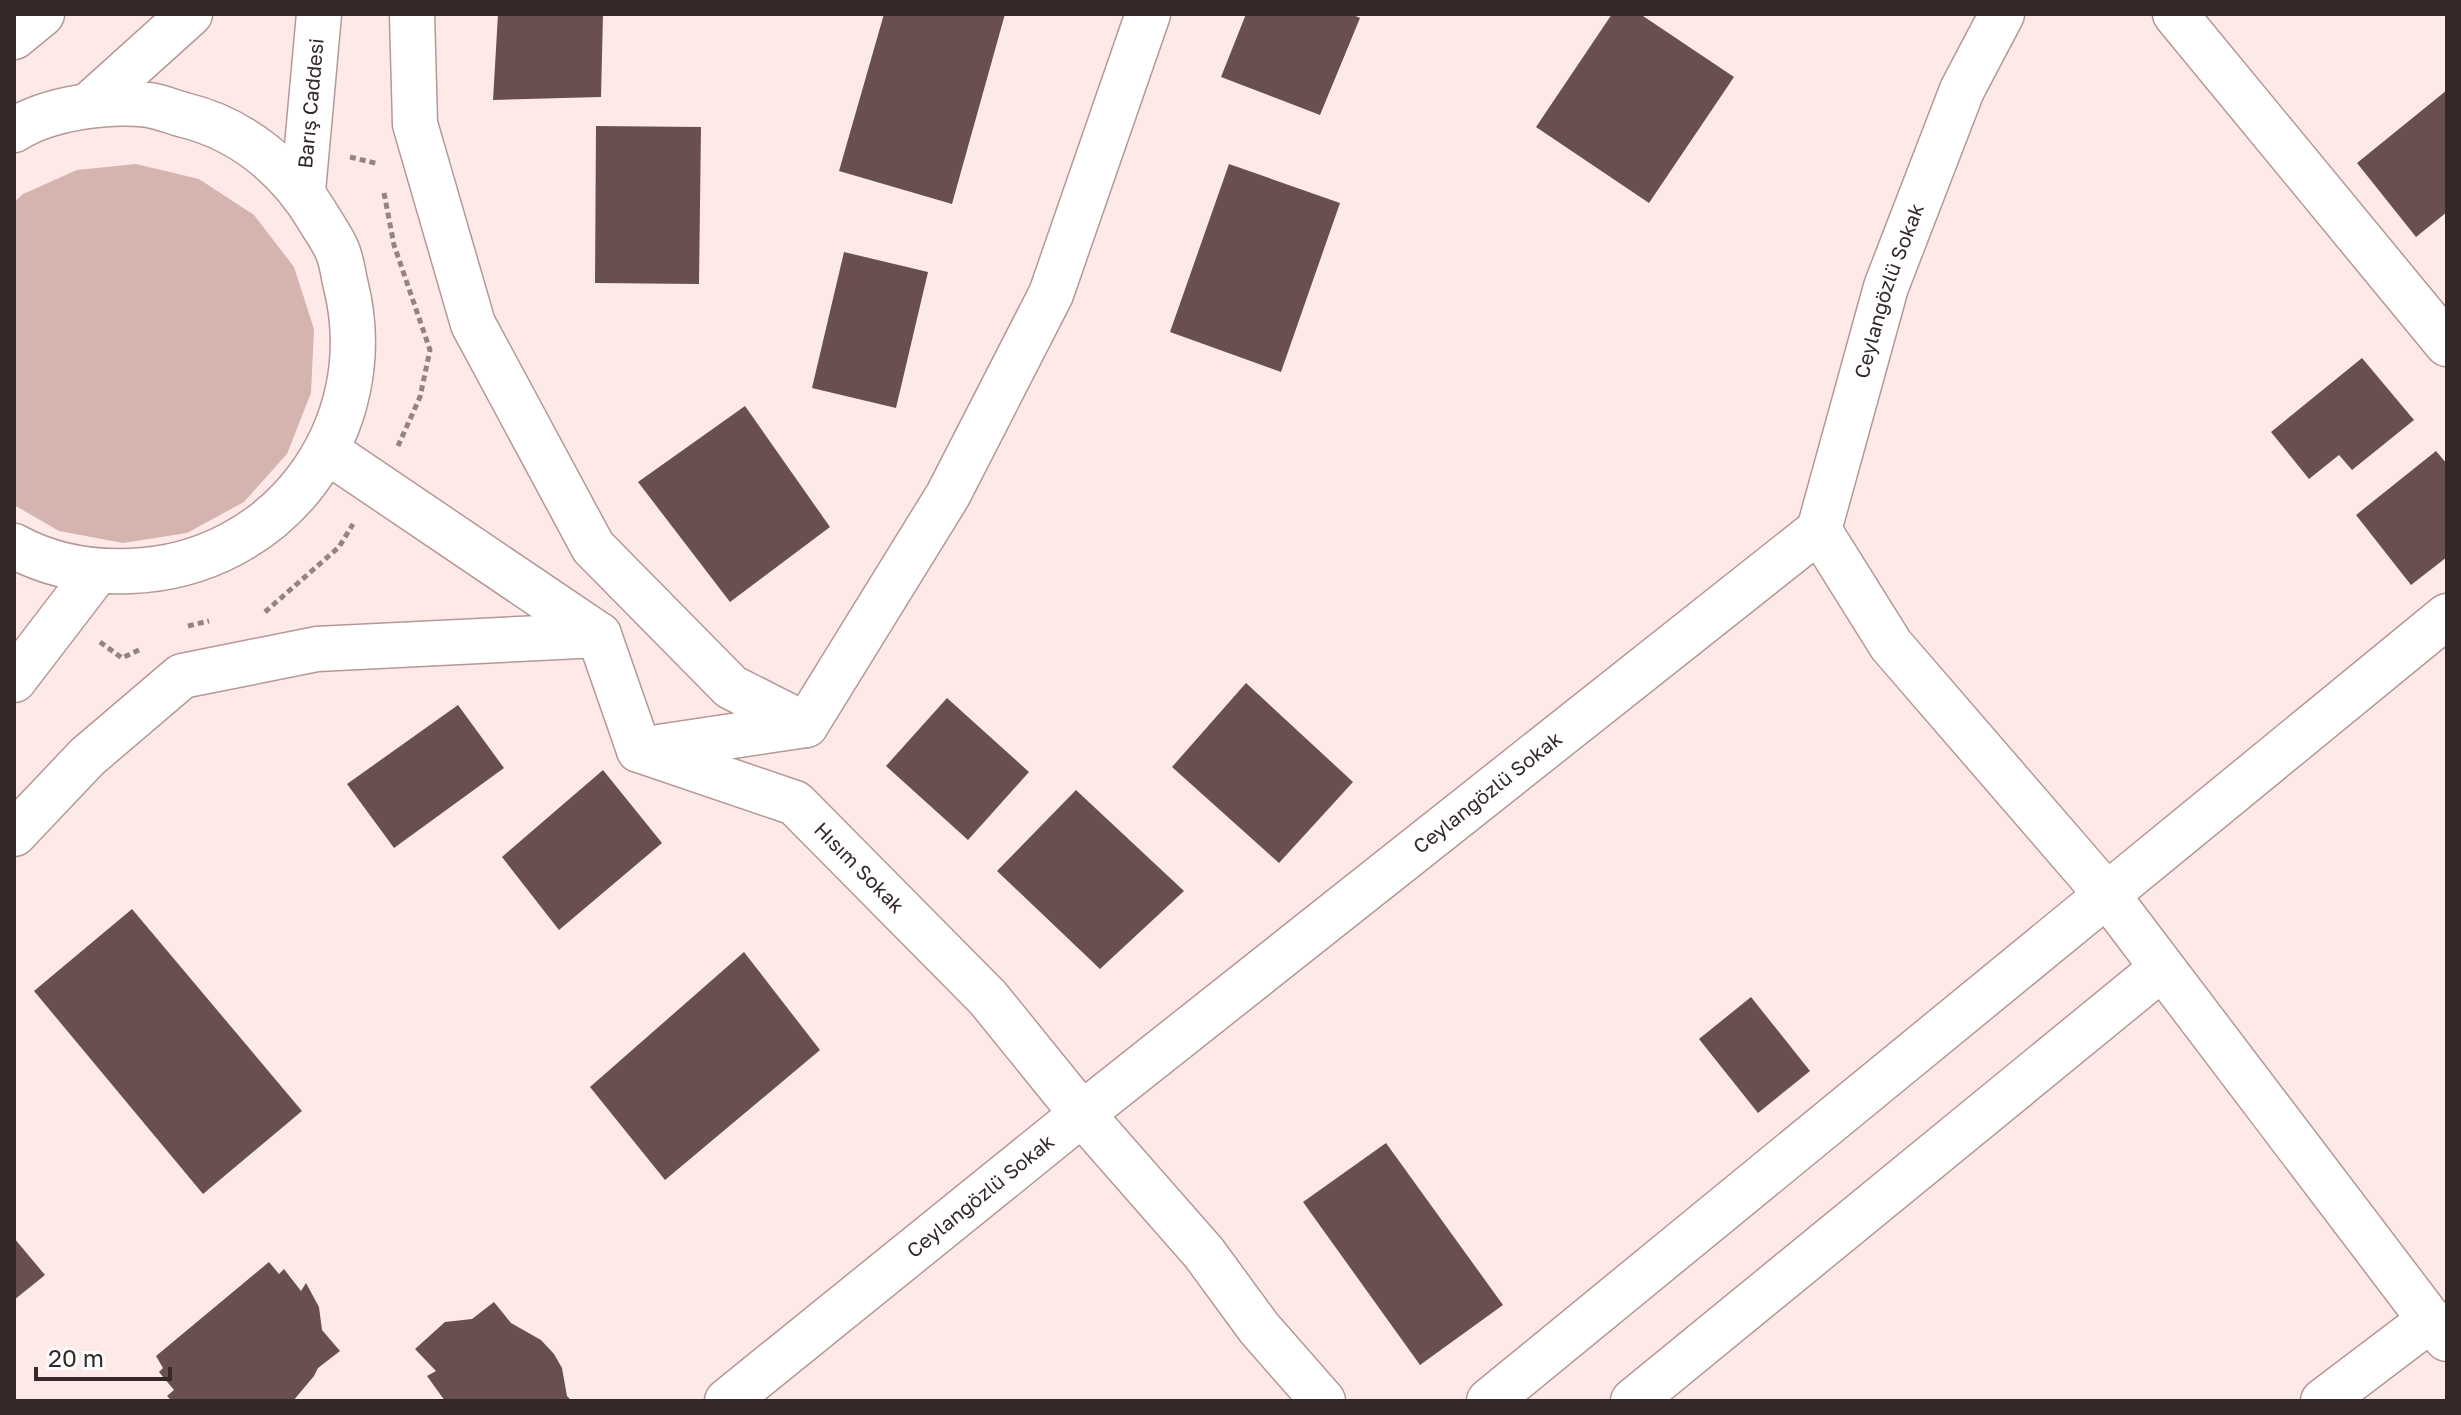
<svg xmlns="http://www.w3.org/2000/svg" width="2461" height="1415" font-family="'Golos Text',sans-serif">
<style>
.green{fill:#d5b4b0}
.building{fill:#69504e}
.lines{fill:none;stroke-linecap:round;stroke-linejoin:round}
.street-casing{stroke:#b59895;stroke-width:47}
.secondary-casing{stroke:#b59895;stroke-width:47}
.path{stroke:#938482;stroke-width:5;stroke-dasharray:6 4;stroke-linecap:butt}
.street{stroke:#fff;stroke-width:44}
.secondary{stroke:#fff;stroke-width:44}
.labels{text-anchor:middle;stroke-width:8;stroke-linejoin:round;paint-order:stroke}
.street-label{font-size:20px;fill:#342928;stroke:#fcfcfc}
</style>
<rect width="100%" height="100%" fill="#fdeae8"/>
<path class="green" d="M136 164 199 179 254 215 294 267 314 329 311 393 287 454 244 502 187 533 123 543 59 531 14 505V202L23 194 77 170Z"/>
<path class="building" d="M498 14H603L601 97 493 100Z
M884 14H1005L952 204 839 171Z
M1246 14H1351L1360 18 1320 115 1221 77Z
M1612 14H1640L1734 77 1649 203 1536 127Z
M2447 90V212L2416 237 2357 163Z
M596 126 701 127 699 284 595 283Z
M1229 164 1340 203 1281 372 1170 332Z
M844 252 928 272 896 408 812 388Z
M2362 358 2414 420 2352 470 2339 455 2309 479 2271 432Z
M745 406 830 527 730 602 638 482Z
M2436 451 2447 464V557L2411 585 2356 515Z
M1246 683 1353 782 1279 863 1172 767Z
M947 698 1029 772 968 840 886 766Z
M458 705 504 768 394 848 347 784Z
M603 770 662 843 559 930 502 857Z
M1076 790 1184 891 1100 969 997 871Z
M132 909 302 1111 203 1194 34 991Z
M744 952 820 1050 665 1180 590 1087Z
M1751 997 1810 1071 1758 1113 1699 1039Z
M1386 1143 1503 1305 1420 1365 1303 1202Z
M14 1238 45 1275 14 1300Z
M269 1262 279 1274 284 1269 301 1291 306 1283 319 1307 322 1330 340 1351 318 1368 314 1376 293 1401H172L167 1396 174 1390 159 1372 163 1368 156 1356Z
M494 1302 511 1323 541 1340 554 1354 562 1368 567 1396 572 1401H445L427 1376 436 1371 415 1349 445 1322 472 1319Z"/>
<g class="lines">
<g class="street-casing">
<g id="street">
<path d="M412 14 415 124 473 324 593 547 731 687 806 725"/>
<path d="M2175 14 2447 344"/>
<path d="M14 37 42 14"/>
<path d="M1819 530 1891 645 2108 896 2430 1320 2447 1339"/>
<path d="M639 750 806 725 948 495 1051 294 1148 14"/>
<path d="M14 834 87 757 182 676 317 649 599 635"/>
<path id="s1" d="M727 1401 1082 1114 1819 530 1886 287 1962 90 2002 14"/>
<path d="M1489 1401 2447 616"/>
<path d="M1633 1401 2162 968"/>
<path d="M2323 1401 2430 1320"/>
</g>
</g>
<g class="secondary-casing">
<g id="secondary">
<path d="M89 105 190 14"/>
<path d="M14 130C49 108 108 100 149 105 161 107 173 112 184 115 242 129 289 168 319 219 325 229 333 240 337 250 342 261 343 274 346 286 381 429 278 566 130 571 89 573 51 566 14 546"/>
<path id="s2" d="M303 191 319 14"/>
<path id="s3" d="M327 451 599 635 639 750 795 803 988 998 1082 1114 1204 1253 1259 1328 1323 1401"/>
<path d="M14 680 96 573"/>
</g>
</g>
<path class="path" d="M350 157 379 164
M384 193 394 245 430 350 420 397 398 446
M265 612 339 547 353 524
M188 626 209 621
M100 642 122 658 139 650"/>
<use href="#street" class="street"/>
<use href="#secondary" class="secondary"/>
</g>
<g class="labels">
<g class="street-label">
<text dy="7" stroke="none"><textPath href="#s2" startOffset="88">Barış Caddesi</textPath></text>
<text dy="7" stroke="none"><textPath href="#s1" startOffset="1646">Ceylangözlü Sokak</textPath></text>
<text dy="7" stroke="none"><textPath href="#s1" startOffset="974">Ceylangözlü Sokak</textPath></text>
<text dy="7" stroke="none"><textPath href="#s3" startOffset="706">Hısım Sokak</textPath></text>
<text dy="7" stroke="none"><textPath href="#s1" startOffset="326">Ceylangözlü Sokak</textPath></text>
</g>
</g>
<rect width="2461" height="1415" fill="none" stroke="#342928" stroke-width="32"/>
<path d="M36 1367v12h134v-12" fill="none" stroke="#342928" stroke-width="4"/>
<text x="48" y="1367" font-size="24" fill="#342928" stroke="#fcfcfc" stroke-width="6" paint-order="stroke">20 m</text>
</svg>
